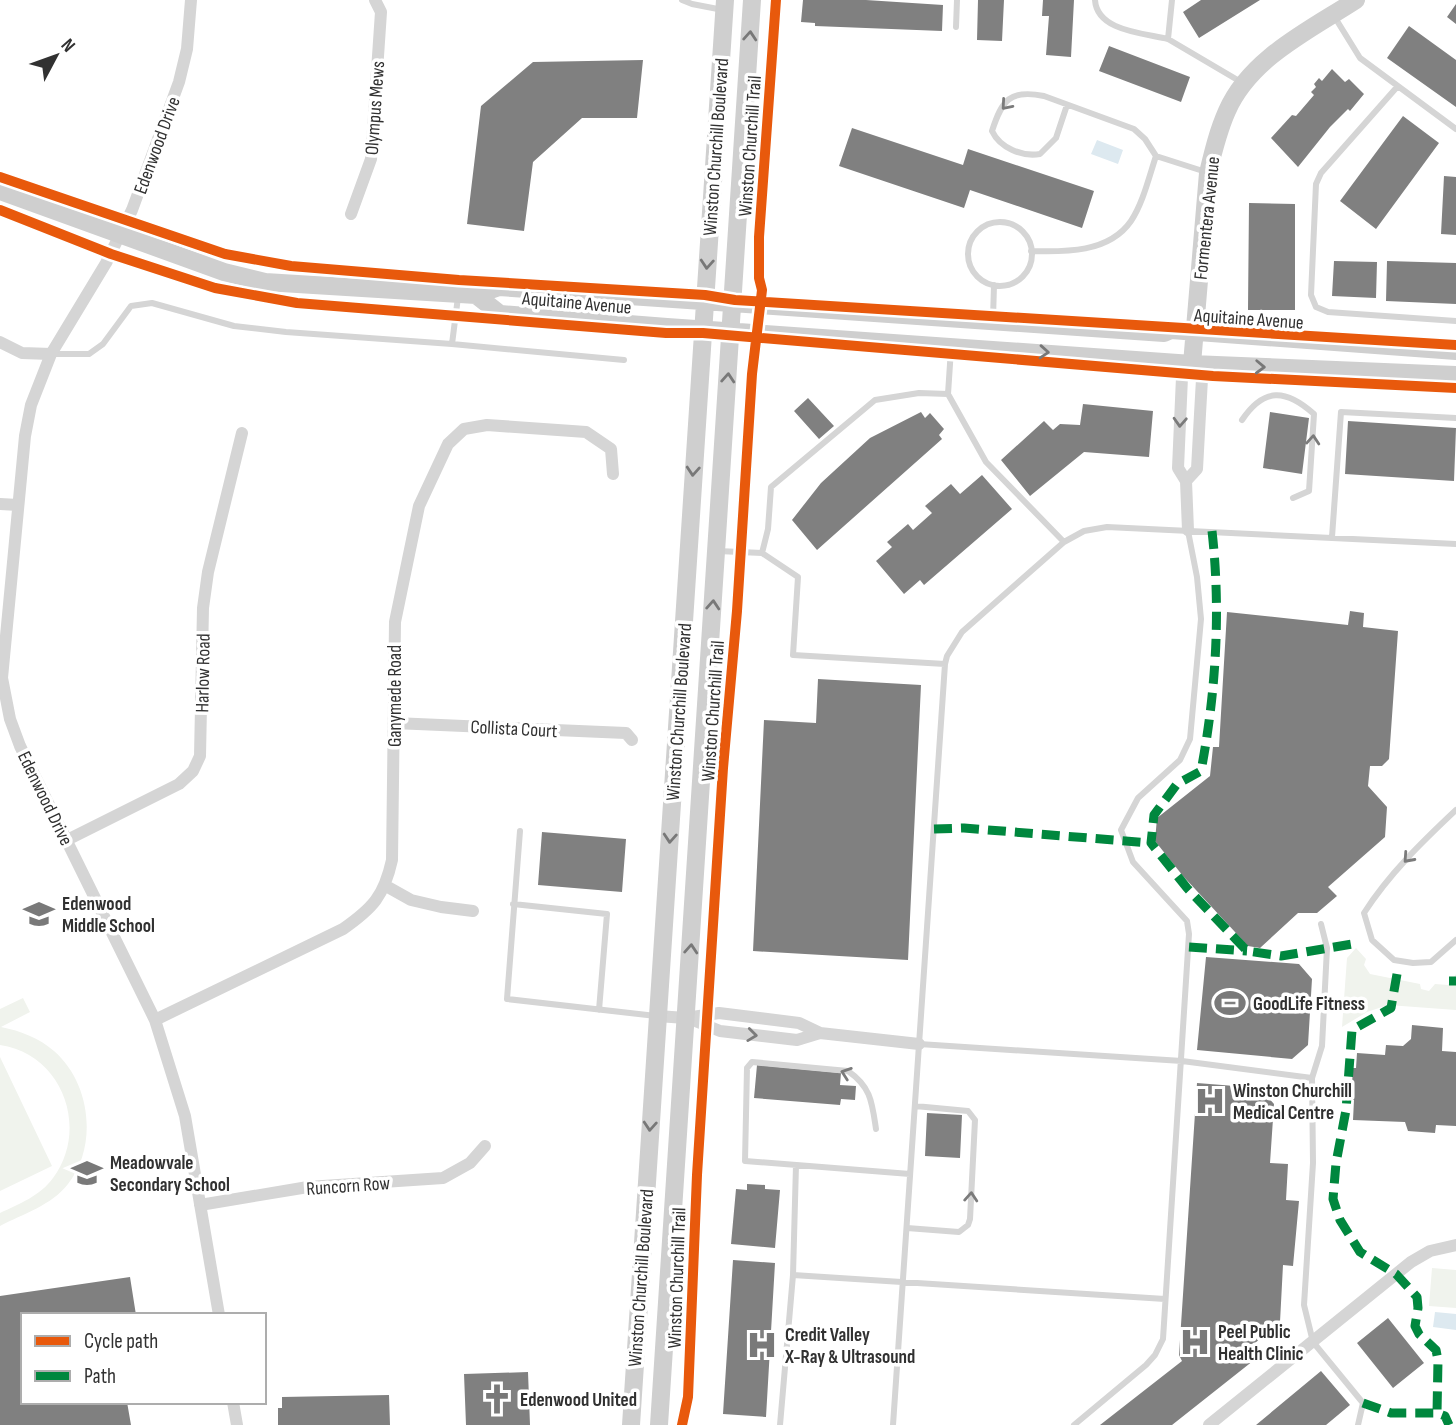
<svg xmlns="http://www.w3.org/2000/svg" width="1456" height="1425" font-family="'Sofia Sans Condensed',sans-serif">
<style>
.green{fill:#f0f3ed}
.water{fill:#dde9f0}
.building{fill:#808080}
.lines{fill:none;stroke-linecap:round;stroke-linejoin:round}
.lane{stroke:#d5d5d5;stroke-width:6}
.street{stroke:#d5d5d5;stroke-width:12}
.secondary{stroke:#cfcfcf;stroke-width:18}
.quiet{stroke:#00873e;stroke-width:9;stroke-dasharray:18 9;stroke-linecap:butt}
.cycleway-casing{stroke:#fff;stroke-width:15}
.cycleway{stroke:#e8590c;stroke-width:10}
.oneway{stroke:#787878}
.oneway2{stroke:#7b7b7b}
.labels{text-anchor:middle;stroke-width:7;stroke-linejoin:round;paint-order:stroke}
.street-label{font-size:19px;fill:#313131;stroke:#fff}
.poi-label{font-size:19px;font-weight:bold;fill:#313131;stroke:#fff;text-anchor:start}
</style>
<rect width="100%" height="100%" fill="#fff"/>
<path class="green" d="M1356 948 1366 959 1364 965 1370 974 1420 984 1421 989 1429 991 1435 984 1448 985 1456 974V1010L1388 1005 1367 1012 1342 1027 1347 958Z
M23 998 30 1012 1 1027C21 1031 39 1038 54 1051 91 1083 98 1146 68 1184 52 1205 23 1214 0 1226V1213C19 1204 40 1196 53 1178 90 1128 62 1054 0 1045V1009Z
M0 1057 52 1166 0 1191Z
M1432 1268 1456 1270V1308L1429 1306Z"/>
<path class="water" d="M1097 140 1123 150 1118 164 1091 154Z
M1435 1312 1456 1314V1330L1433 1327Z"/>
<path class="building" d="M803 0H866L943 5 942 31 815 26V23L801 22Z
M978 0H1004L1002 41 977 40Z
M1043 0H1074L1071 57 1046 55 1049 16H1042Z
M1201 0H1260L1199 38 1183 12Z
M1456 4V24L1447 17Z
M1409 26 1456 60V107L1387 58Z
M1109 46 1190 77 1181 102 1099 71Z
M643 60 637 118H582L533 162 524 231 467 224 481 106 533 62Z
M1332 69 1345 82 1349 79 1364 94 1350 111 1348 109 1330 127 1298 167 1271 138 1292 115 1296 116 1314 95 1311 92 1316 87 1314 84 1319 78 1322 81Z
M1403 116 1439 143 1376 229 1340 201Z
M852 128 963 165 968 149 1094 191 1082 228 970 190 964 208 839 166Z
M1444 176 1456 177V235L1441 234Z
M1249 203 1295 204V310H1248Z
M1334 261 1377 262 1376 298 1332 296Z
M1387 261 1456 263V304L1386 301Z
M808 398 834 426 819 439 794 411Z
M1083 404 1153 411 1149 457 1084 452 1030 496 1001 460 1044 421 1053 430 1060 424 1080 425Z
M921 412 925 418 930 413 944 429 939 435 942 439 817 550 792 520 821 483 870 438Z
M1270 412 1309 418 1302 474 1263 468Z
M1348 421 1456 428 1454 481 1345 474Z
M982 475 1012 509 924 585 920 580 904 594 876 561 892 547 887 542 908 524 913 530 932 513 925 506 951 484 960 494Z
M1350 611 1364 613 1363 627 1398 631 1389 759 1382 766H1370L1368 786 1387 807 1385 837 1328 887 1337 896 1317 913H1298L1260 948 1248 946 1183 876 1155 841 1157 818 1210 776 1213 747H1219L1227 612 1348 625Z
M818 679 921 685 908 960 753 951 764 720 816 723Z
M542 832 626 839 622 892 538 885Z
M1206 957 1299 964 1312 979 1308 1045 1292 1059 1197 1050Z
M1412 1025 1443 1028 1442 1051 1456 1052V1126L1436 1125 1435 1133 1408 1131 1405 1122 1353 1120 1354 1100H1351L1353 1068H1356L1357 1053 1385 1055 1386 1045 1403 1046 1411 1039Z
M757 1065 841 1073 840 1085 856 1086 855 1100 841 1099 840 1105 754 1098Z
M1197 1083 1260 1088 1274 1104 1270 1163 1288 1164 1286 1200 1299 1201 1293 1266 1283 1265 1280 1322 1255 1343 1263 1353 1172 1425H1100L1182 1361 1179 1355Z
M927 1113 962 1115 960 1158 925 1156Z
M747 1184 765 1185V1189L780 1190 775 1248 731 1244 736 1189 747 1190Z
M733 1260 775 1263 766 1417 723 1414Z
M130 1277 136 1315H23V1402H127L131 1425H0V1296Z
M1388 1318 1424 1363 1393 1388 1357 1343Z
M1321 1371 1350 1405 1326 1425H1256Z
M528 1372 530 1425H466L464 1374Z
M389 1395 390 1425H278V1408H282V1397Z"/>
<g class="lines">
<path class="lane" d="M682 0 692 4 723 10
M1095 0C1097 31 1143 33 1168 39
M1172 0 1168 39 1241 82
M1334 16 1360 58 1456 129
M956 27 957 0
M1397 87 1321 173 1316 184 1311 295 1316 307 1328 312 1456 321
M1067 105 1056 138 1040 154C1022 157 1000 148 992 131 1002 100 1010 89 1044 96L1134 129 1145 139 1156 156
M968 254a32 32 0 1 1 64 0a32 32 0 1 1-64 0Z
M1031 251C1065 252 1109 253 1131 221 1143 203 1149 177 1156 156L1206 172
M993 319 994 285
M452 344 458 297
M51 354H89L103 344 131 306 152 303 234 326 286 332 452 344 624 360
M948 394 986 462 1064 542
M1242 420C1264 387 1286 389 1314 414L1309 491 1293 498
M1332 537 1341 412 1456 418
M718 551 762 553 768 529 771 487 875 400 919 393 948 394 951 349
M762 553 798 577 793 655 945 664
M1456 810C1422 842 1389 874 1364 913L1372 940 1394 960 1413 963 1431 962 1456 940
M520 831 507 999 656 1016
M513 904 607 914 599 1010
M919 1044 1182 1061 1312 1078 1313 1163 1304 1305 1313 1342 1363 1403 1358 1425
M1312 1078 1322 1046 1327 948 1321 924
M876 1129C872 1102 871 1087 848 1071L752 1062 747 1068 745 1161 910 1174
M907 1228 959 1232 968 1225 970 1219 975 1120 968 1111 915 1106
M793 1275 1165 1299
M780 1425 793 1275 796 1165
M893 1425 945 664 947 656 962 632 1064 542 1084 531 1107 527 1456 544
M1074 1425 1146 1365 1155 1355 1163 1339 1189 934 1187 921 1133 862 1121 830 1138 798 1180 760 1190 739 1201 619 1197 577 1188 531"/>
<path class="street" d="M191 0 187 49 179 82 132 210 106 263 51 354 31 405 25 436 2 678 10 719 20 746 155 1020 185 1116 219 1315
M351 214 371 159 381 12 375 0
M0 342 22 353 51 354
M1186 481 1197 469 1200 414 1202 379 1192 364 1182 377 1178 468 1186 481 1188 530
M0 504 18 505
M394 723 626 733 632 740
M67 840 179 784 193 771 200 756 203 608 208 572 242 433
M386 886 411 900 441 907 473 911
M657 1016 686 1018 719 1013 799 1023 820 1033 919 1044
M688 1018 720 1031 797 1040 820 1033
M155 1020 343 929C373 908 384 896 392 860L395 622 419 506 448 444 464 429 487 425 586 432 611 449 613 474
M200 1205 308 1187 443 1178 470 1163 485 1146
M233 1402 237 1425
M1209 1425 1411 1262 1430 1251 1456 1245"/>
<path class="secondary" d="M0 191 224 272 265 282 476 295 499 287 1164 333 1171 330 1456 351
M476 295 500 314 667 327 1192 364 1456 375
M1192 364 1208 173C1213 152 1218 131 1227 111 1250 58 1310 30 1356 0
M631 1425 725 0
M659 1425 752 0"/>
<path class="quiet" d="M1212 531C1221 611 1216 692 1201 771L1177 784 1154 815 1151 843 1187 888 1247 951 1281 956 1358 943
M934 829 964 828 1151 843
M1189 947 1247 951
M1397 974 1391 1008 1352 1030 1346 1110 1336 1163 1333 1199 1340 1220 1360 1252 1396 1274 1417 1297 1418 1308 1415 1326 1419 1334 1436 1350 1438 1360 1437 1413
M1449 981H1456
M1363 1403 1391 1413H1437L1445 1416 1449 1425"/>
<g class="cycleway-casing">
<path id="cycleway" d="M0 177 225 254 291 266 459 280 705 295 735 300 1456 345
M0 210 111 254 215 288 297 303 666 333H703L1213 376 1456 388
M682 1425 688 1397 697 1175 723 768 737 611 752 374 762 290 759 278V237L776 0"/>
</g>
<use href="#cycleway" class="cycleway"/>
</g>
<defs><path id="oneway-chevron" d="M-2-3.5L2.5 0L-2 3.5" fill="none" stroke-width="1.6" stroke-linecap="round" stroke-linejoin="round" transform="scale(1.75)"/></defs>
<g class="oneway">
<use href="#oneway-chevron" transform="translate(750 36) rotate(-86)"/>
<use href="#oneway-chevron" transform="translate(707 264) rotate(94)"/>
<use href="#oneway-chevron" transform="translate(1044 352) rotate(4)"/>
<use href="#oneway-chevron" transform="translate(1260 367) rotate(2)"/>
<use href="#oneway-chevron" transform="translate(728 378) rotate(-86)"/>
<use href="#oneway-chevron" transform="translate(693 471) rotate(94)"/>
<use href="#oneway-chevron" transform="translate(713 605) rotate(-86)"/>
<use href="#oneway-chevron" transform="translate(670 838) rotate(94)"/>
<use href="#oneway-chevron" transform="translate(691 949) rotate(-86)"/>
<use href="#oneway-chevron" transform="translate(650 1126) rotate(94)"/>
</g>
<g class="oneway2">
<use href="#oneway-chevron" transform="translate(1006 105) rotate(131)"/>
<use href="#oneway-chevron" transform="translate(1180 422) rotate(93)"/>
<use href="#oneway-chevron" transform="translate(1313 440) rotate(-86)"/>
<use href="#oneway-chevron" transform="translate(1408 858) rotate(132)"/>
<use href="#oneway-chevron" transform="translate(752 1035) rotate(7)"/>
<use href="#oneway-chevron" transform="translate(846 1073) rotate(-161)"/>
<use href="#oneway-chevron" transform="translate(971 1197) rotate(-86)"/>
</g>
<defs>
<g id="school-bare" transform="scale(2.415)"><path d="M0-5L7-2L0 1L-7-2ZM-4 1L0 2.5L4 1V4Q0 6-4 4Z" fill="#797979" stroke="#fff" stroke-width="2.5" paint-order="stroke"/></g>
<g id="stadium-bare" transform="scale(2.415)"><path d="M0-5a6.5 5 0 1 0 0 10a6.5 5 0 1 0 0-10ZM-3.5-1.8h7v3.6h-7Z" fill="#797979" stroke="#fff" stroke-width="2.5" paint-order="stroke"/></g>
<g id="hospital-bare" transform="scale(2.415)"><path d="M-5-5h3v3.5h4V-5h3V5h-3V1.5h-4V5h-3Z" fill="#797979" stroke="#fff" stroke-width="2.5" paint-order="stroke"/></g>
<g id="church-bare" transform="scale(2.415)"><path d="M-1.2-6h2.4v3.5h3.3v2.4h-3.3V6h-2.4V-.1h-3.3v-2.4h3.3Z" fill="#797979" stroke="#fff" stroke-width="2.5" paint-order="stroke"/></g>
</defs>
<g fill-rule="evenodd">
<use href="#school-bare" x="39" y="914"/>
<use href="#stadium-bare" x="1230" y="1003"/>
<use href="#hospital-bare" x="1210" y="1101"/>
<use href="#school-bare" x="87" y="1173"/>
<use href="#hospital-bare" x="1195" y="1342"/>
<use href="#hospital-bare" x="762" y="1345"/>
<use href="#church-bare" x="497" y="1399"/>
</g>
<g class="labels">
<g class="street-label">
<text transform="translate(374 108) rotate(-86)" y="7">Olympus Mews</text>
<text transform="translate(156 145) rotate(-70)" y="7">Edenwood Drive</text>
<text transform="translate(749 146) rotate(-86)" y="7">Winston Churchill Trail</text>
<text transform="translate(715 147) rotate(-86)" y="7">Winston Churchill Boulevard</text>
<text transform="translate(1206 218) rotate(-84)" y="7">Formentera Avenue</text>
<text transform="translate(577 302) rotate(5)" y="7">Aquitaine Avenue</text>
<text transform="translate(1249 318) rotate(4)" y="7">Aquitaine Avenue</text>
<text transform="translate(202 673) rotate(-89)" y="7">Harlow Road</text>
<text transform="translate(394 696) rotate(-90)" y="7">Ganymede Road</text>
<text transform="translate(712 711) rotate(-86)" y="7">Winston Churchill Trail</text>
<text transform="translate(678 712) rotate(-86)" y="7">Winston Churchill Boulevard</text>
<text transform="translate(514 728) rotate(3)" y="7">Collista Court</text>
<text transform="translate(46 798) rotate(64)" y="7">Edenwood Drive</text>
<text transform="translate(348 1185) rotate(-4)" y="7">Runcorn Row</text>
<text transform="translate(640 1278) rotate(-86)" y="7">Winston Churchill Boulevard</text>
<text transform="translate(676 1278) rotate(-88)" y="7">Winston Churchill Trail</text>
</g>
<g class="poi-label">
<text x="62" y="910">Edenwood<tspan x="62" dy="22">Middle School</tspan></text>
<text x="1253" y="1010">GoodLife Fitness</text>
<text x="1233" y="1097">Winston Churchill<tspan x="1233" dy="22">Medical Centre</tspan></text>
<text x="110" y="1169">Meadowvale<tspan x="110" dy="22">Secondary School</tspan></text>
<text x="1218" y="1338">Peel Public<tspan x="1218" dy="22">Health Clinic</tspan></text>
<text x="785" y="1341">Credit Valley<tspan x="785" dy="22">X-Ray &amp; Ultrasound</tspan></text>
<text x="520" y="1406">Edenwood United</text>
</g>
</g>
<rect x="21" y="1313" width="245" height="91" fill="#ffffff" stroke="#adadad" stroke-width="2"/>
<rect x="35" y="1336" width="35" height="10" fill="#e8590c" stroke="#adadad" stroke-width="2"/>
<text x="84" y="1348" font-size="21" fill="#313131">Cycle path</text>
<rect x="35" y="1371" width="35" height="10" fill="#00873e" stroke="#adadad" stroke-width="2"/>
<text x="84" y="1383" font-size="21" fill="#313131">Path</text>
<g transform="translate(56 56) rotate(49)" stroke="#ffffff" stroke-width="5" paint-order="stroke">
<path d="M0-5L12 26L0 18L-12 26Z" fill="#313131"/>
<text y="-10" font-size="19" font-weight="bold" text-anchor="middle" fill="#313131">N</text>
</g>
</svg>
